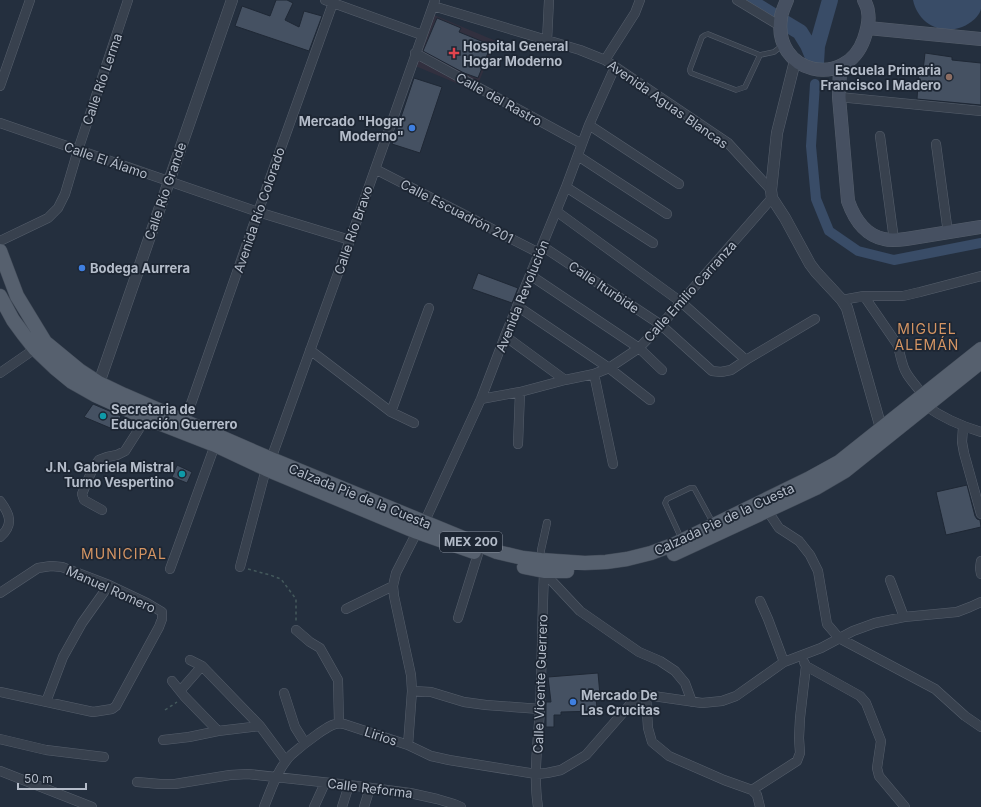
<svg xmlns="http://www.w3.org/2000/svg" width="981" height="807" font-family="Inter,sans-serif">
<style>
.medical{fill:#32303f}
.water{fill:#394c67}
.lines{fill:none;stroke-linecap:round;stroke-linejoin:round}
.canal{stroke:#394c67;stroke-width:10}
.river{stroke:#394c67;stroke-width:16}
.building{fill:#455162;stroke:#1f2835}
.service-casing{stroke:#565f6c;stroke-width:5.5}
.pedestrian-casing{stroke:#565f6c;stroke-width:8}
.minor-casing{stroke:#565f6c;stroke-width:10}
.tertiary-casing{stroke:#565f6c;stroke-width:12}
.secondary-casing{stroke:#565f6c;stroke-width:14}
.primary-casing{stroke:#414a57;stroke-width:15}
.path{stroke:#44595c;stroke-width:1.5;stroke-dasharray:3 3;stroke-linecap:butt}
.service{stroke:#38414e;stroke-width:4.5}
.pedestrian{stroke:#38414e;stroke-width:7}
.minor{stroke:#38414e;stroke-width:9}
.tertiary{stroke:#38414e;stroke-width:11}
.secondary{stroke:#465061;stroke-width:13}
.primary{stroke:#56606e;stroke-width:14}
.health-dot{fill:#e0444e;stroke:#1d2633;stroke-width:1.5}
.education-dot{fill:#8d6e63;stroke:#1d2633;stroke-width:1.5}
.shop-dot{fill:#3f7fe0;stroke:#1d2633;stroke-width:1.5}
.culture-dot{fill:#0f9aa8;stroke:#1d2633;stroke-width:1.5}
.labels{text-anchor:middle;stroke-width:3.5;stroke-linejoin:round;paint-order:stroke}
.shield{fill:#1d2633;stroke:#878f9c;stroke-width:1}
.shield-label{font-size:12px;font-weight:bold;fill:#b4bcc9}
.poi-label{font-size:13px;font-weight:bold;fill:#b4bcc9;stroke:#1d2633;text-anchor:start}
.street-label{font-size:13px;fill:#b4bcc9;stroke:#1d2633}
.neighbourhood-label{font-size:14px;letter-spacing:1px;fill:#d59563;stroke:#1d2633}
</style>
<rect width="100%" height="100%" fill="#242f3e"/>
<path class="medical" d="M434 15 496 41 475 91 413 65Z"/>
<path class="water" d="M913 0H981C981 3 981 7 981 9 980 14 975 19 971 22 949 38 919 28 913 0Z"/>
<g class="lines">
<path class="canal" d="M815 84 811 146 816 199 829 231 858 251 894 260 981 243"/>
<path class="river" d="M747 0 775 17
M785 23 800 32 808 45 815 62
M816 63 817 46 830 0"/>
</g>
<path class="building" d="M276 0H287L293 3 285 20 299 27 304 11 322 16 309 51 235 26 242 6 270 16Z
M437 18 461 28 459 32 491 45 478 78 464 73 423 51Z
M925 53 952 57V60L981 63V105L917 99 919 71H923Z
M414 78 442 87 420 153 392 144Z
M478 273 518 288 512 303 472 289Z
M93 404 121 416 115 430 84 417Z
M177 465 192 472 187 483 172 477Z
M967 485 975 516 977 519 980 520 981 527 946 535 936 492Z
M598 673 600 695H596L597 711 561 712V715H554V727H546V702H551L548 677Z"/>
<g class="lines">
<g class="service-casing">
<path id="service" d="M760 55 745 87 736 90 691 73 690 71V69L702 37 705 35 708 34 760 55 774 52 783 45
M681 538 665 503 667 499 690 488H694L713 523"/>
</g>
<g class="pedestrian-casing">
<path id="pedestrian" d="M541 560V550L547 523"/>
</g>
<g class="minor-casing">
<path id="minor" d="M325 0 422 35
M737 0 780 26
M433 6 580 50 605 60 728 143 771 190
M547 41 549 0
M415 53 582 144
M605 60 635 13 640 0
M0 86 30 0
M839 97 981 111
M0 123 258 212 350 240
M589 125 679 184
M880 136 894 240
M936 144 948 233
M578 156 667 214
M375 169 539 253
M566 187 653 243
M556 211 681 302 746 360
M0 241 48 218 58 208 65 194 78 150 128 0
M542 246 661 325 712 371 721 372 731 370 746 360 815 319
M530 275 639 348 662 370
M864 296 897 344C901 354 901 365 907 374 912 382 918 388 923 395
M842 300 864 296H903L920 292 981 276
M517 306 609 368 650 400
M505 336 565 380
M310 350 391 412 414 423
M0 373 39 346
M594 374 613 464
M481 399 520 392 565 380 594 374 609 368 639 348 661 325 772 198
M926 406C943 418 961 426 981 432
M391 412 429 308
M185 421 258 212 334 0
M963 427 962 442 964 453 981 514
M518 444 520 392
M271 459 350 240 435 0
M0 501C10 514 14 525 0 537
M765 507 779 528 799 541 810 555 818 571 827 624 839 638 935 689 965 716 981 727
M102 510 84 500 82 494 93 468 99 460 107 457 117 455 125 451 146 418
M981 561 980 568 981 574
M240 567 266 469
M170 569 215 445
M544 574 550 579 580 611 639 652 660 661 675 671 685 683 692 702
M890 580 904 617
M0 593 38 568 51 566 62 567 109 585 147 603 162 612V619L159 627 116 706 112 709 93 712 0 692
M760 601 768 619 784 662
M346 609 393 586
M458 618 478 554
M296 630 310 642 320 648 338 680 339 723
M190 660 202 666 260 726 286 761
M806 666 860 696 866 703 881 741 877 768 879 776 905 807
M172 681 184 696 218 731
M180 691 202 666
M412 691 431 692 464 702 486 705 540 709
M284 693 295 727 305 743
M646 695 648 728 652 742 669 756 724 780 752 790 757 795 760 807
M46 702 63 657 82 623 109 585
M0 739 46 750 104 757
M163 740 189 737 218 731 260 726
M408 745 412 691 411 675 394 596 393 586 396 573 417 532 424 523 481 399 505 336 566 187 589 125 615 67
M0 771 92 807
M137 782 160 784H175L230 775 248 774 349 785 410 793 437 799 454 804 461 807
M752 790 797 761 800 753 799 738 800 718 806 666 804 662
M264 807C271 790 278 768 291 755 300 747 309 740 319 733 327 728 333 722 344 724L408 745 431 756 449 760 536 774 547 773 561 770 586 755 634 700 640 697 646 695 702 703 722 701 736 696 784 662 821 648 853 631 875 623 904 617 957 612 970 607 981 602
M314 807 325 783
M342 807 349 785
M364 807 370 788
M538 807C533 775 538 742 540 709 542 664 542 619 544 574L542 566"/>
</g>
<g class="tertiary-casing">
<path id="tertiary" d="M795 61 777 133 771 190 772 198 785 218 810 264 816 272 842 300 847 308 881 428
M99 383 232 0"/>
</g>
<g class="secondary-casing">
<path id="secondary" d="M787 0C785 5 782 11 781 17 772 74 846 90 864 39 867 30 870 21 868 12 868 8 866 4 864 0
M868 28 981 39
M840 67 839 97 848 201C854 218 864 235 884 239 891 241 899 240 906 239L981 227"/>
</g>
<g class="primary-casing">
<path id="primary" d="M0 251 17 296 45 342 79 370 99 383 124 395 271 459 497 552 523 558 541 560 585 563 606 562 627 559 651 553 675 544 810 478 839 462 981 349
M0 296 13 320 24 335 35 349 55 368 72 382 95 395 146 418 215 445 266 469 417 532 474 552
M674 554 816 488 845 471 981 362
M524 567 544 571H567"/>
</g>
<path class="path" d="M248 569 270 575 281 579 296 599V622
M165 710 177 702"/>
<use href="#service" class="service"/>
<use href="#pedestrian" class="pedestrian"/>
<use href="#minor" class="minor"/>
<use href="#tertiary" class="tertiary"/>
<use href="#secondary" class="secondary"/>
<use href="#primary" class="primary"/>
</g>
<path class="health-dot" d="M452 47h4v4h4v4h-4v4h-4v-4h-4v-4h4z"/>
<circle class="education-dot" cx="949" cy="77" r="4"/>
<g class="shop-dot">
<circle cx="412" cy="128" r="4"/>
<circle cx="82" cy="268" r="4"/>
<circle cx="573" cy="702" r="4"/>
</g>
<g class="culture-dot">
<circle cx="103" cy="416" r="4"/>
<circle cx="182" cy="474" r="4"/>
</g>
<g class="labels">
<rect class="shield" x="440" y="532" width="62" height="20" rx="3"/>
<g class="shield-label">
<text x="471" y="546">MEX 200</text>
</g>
<g class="poi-label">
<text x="463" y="51">Hospital General<tspan x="463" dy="15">Hogar Moderno</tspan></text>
<text x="941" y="75" text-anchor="end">Escuela Primaria<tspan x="941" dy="15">Francisco I Madero</tspan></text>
<text x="404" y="126" text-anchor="end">Mercado "Hogar<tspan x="404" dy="15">Moderno"</tspan></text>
<text x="90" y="273">Bodega Aurrera</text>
<text x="111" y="414">Secretaria de<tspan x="111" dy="15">Educación Guerrero</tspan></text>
<text x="174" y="472" text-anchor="end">J.N. Gabriela Mistral<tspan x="174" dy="15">Turno Vespertino</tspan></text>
<text x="581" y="700">Mercado De<tspan x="581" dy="15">Las Crucitas</tspan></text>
</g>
<g class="street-label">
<text transform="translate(102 79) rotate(-71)" y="5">Calle Río Lerma</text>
<text transform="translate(499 99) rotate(29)" y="5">Calle del Rastro</text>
<text transform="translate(668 104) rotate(35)" y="5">Avenida Aguas Blancas</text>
<text transform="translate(106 160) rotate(19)" y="5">Calle El Álamo</text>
<text transform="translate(165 191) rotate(-71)" y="5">Calle Río Grande</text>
<text transform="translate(259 210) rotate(-71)" y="5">Avenida Río Colorado</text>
<text transform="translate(457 211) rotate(27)" y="5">Calle Escuadrón 201</text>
<text transform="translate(353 230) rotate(-71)" y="5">Calle Río Bravo</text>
<text transform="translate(604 287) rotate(34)" y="5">Calle Iturbide</text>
<text transform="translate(690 291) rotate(-48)" y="5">Calle Emilio Carranza</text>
<text transform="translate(522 296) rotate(-68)" y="5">Avenida Revolución</text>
<text transform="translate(360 496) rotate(22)" y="5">Calzada Pie de la Cuesta</text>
<text transform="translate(724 519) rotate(-25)" y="5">Calzada Pie de la Cuesta</text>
<text transform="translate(111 589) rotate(24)" y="5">Manuel Romero</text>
<text transform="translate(540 684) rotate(-88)" y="5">Calle Vicente Guerrero</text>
<text transform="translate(381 736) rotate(18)" y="5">Lirios</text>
<text transform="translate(370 788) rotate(7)" y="5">Calle Reforma</text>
</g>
<g class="neighbourhood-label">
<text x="927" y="334">MIGUEL<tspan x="927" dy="16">ALEMÁN</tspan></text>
<text x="124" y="559">MUNICIPAL</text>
</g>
</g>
<path d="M18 783v6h68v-6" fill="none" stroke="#b4bcc9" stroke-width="2"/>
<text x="24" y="783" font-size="12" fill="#b4bcc9" stroke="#1d2633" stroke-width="3" paint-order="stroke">50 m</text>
</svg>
